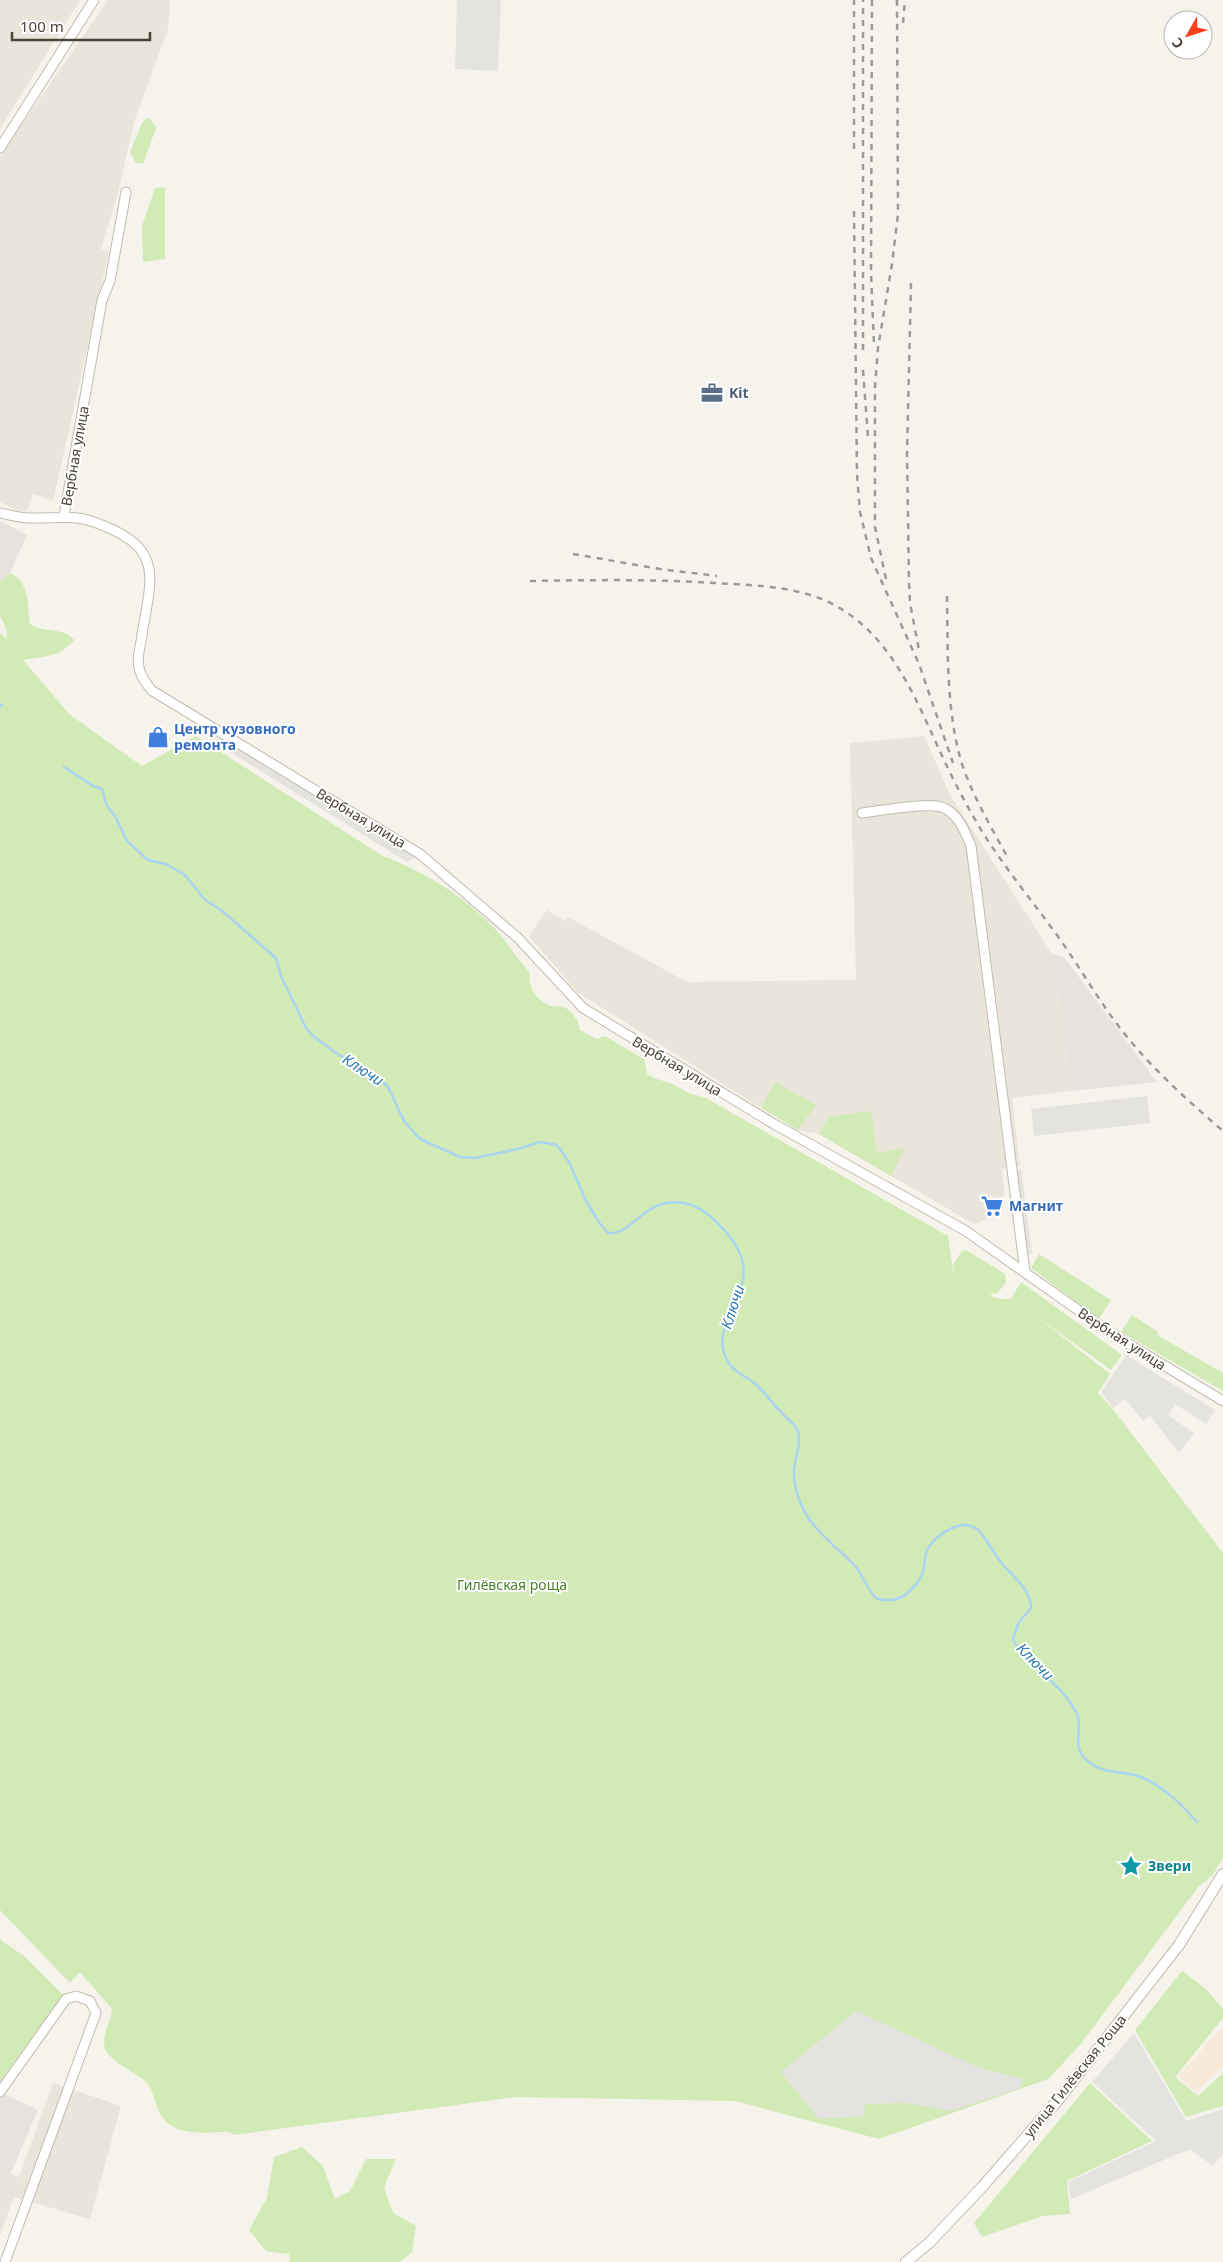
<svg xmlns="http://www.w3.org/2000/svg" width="1223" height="2262" font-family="'Noto Sans',sans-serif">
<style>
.residential{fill:#eae5da}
.commercial{fill:#f7ead8}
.industrial{fill:#e6e2dd}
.green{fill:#d2eab5}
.parking{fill:#e5e3e0}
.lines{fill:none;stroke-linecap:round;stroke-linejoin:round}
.stream{stroke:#a9d4f2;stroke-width:2.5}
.minor-casing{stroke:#c2bbae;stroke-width:11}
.tertiary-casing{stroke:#c2bbae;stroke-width:12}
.minor{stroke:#fff;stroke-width:9}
.tertiary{stroke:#fff;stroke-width:10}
.rail{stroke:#9a9a9a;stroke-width:2.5;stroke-dasharray:6 6;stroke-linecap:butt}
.labels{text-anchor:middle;stroke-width:4;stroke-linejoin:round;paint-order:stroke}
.service-label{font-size:14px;font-weight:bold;fill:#4e5e75;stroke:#fff;text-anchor:start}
.street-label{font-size:14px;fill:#4b4439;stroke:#fff}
.shop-label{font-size:14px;font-weight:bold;fill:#366cbe;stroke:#fff;text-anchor:start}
.park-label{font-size:14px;fill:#4a7f2a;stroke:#fff}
.culture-label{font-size:14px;font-weight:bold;fill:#0d838f;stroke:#fff;text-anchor:start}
.water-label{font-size:15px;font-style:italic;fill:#2e7ab2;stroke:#fff}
</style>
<rect width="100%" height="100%" fill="#f6f3ec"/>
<path class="residential" d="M0 0H80L0 129Z
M108 0H170L168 29 134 122 118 193 101 249 109 252 53 501 33 494 27 511H18L0 502V156Z
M924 736 949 793 1052 954 1072 1091 1012 1098 1020 1166 1002 1169 1005 1202 995 1216 974 1224 819 1134 798 1130 761 1108 577 992 529 936 547 910 565 921 568 917 687 982 856 980 850 743Z
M53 2083 121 2106 90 2219 14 2197 0 2234V2170L19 2177Z"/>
<path class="commercial" d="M1223 2027V2066L1196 2093 1178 2076Z"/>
<path class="industrial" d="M0 521 27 535 10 573 0 582Z
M1052 954 1064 957 1157 1082 1072 1091Z
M0 2092 38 2110 10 2175 0 2170Z"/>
<path class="green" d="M149 117 156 128 143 164 135 162 130 152 142 123Z
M165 187V259L143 262 142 226 155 188Z
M10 573C30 581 27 605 30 624 45 634 62 626 74 640 59 658 44 656 23 660L69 714 142 766 196 736 381 855C427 873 466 897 499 933 510 946 519 961 530 973 527 987 537 1001 551 1006 556 1007 562 1006 566 1008 574 1014 579 1021 580 1030L597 1039 605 1036 644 1059 647 1074C655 1079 661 1080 670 1083 682 1088 690 1096 704 1097L948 1236 953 1271H954L953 1265 961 1252 966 1250 1005 1274 1006 1282 998 1293 990 1294C996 1300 1003 1299 1011 1299L1021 1282 1122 1355 1111 1370 1036 1316 1110 1374 1098 1393 1112 1408 1223 1553V1858L1212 1876 1199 1886 1080 2045 1048 2079 879 2139 735 2101 516 2097 234 2135 229 2132C210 2132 185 2136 169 2124 154 2114 157 2093 145 2081 134 2071 104 2060 104 2043 104 2031 111 2021 112 2009L80 1972 70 1983 0 1910V633L7 639 6 628 0 616V582Z
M775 1082 816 1105 798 1130 761 1108Z
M871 1111 877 1153 905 1148 891 1176 819 1134 828 1117Z
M1039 1254 1111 1300 1099 1319 1031 1268Z
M1132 1315 1158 1332 1157 1335 1223 1373V1391L1121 1332Z
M0 1937 2 1941 24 1956 63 1995 0 2082Z
M1182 1971 1205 1988 1223 2009V2018L1175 2077 1198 2096 1223 2073V2106L1186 2117 1135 2030Z
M1090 2083 1152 2141 1067 2181 1070 2214 1043 2216 982 2237 974 2223Z
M302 2147 323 2166 335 2199 350 2191 366 2159H396L384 2187 393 2213 416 2226 412 2252 400 2262H290L289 2254 266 2251 249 2230 267 2198 274 2157Z"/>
<path class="parking" d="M457 0H501L498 71 455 69Z
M235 745 416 857 407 862 233 754Z
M1147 1096 1150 1123 1034 1136 1031 1109Z
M1021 1169 1032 1254 1025 1255 1014 1170Z
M1126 1355 1215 1410 1206 1424 1175 1404 1168 1415 1194 1433 1179 1453 1150 1416 1143 1421 1125 1399 1113 1408 1101 1392Z
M856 2011 980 2068 1023 2079 1020 2088 951 2111 907 2103 865 2104 864 2116 819 2119 781 2072Z
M1134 2033 1186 2121 1223 2109V2154L1213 2166 1190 2149 1071 2199 1068 2182 1156 2141 1092 2082Z"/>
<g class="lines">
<path class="stream" d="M0 704 2 706
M64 767 93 786 102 789 107 806 115 816 127 841 148 860 166 864 185 875 205 900 221 910 276 958 281 976 306 1028 313 1036 336 1053 380 1079 388 1087 404 1121 420 1139 460 1157 475 1158 518 1149 540 1142 557 1145 569 1162 586 1201 600 1224 608 1233C634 1236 645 1193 688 1204 703 1208 714 1219 724 1230 776 1285 706 1317 726 1358 731 1370 743 1375 753 1382 764 1391 771 1402 781 1412 785 1417 791 1421 795 1426 805 1440 793 1459 794 1474 794 1487 800 1505 807 1516 817 1533 841 1551 855 1566 863 1575 867 1589 875 1597 879 1601 885 1600 891 1600 904 1600 919 1584 923 1572 925 1564 924 1556 928 1548 938 1533 964 1516 979 1531 987 1540 993 1552 1000 1561 1011 1576 1031 1588 1031 1608L1019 1622 1013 1639C1024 1665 1057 1679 1073 1707 1074 1710 1078 1714 1078 1717 1082 1735 1070 1748 1090 1763 1105 1775 1124 1770 1141 1777 1163 1786 1181 1804 1197 1822"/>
<g class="minor-casing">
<path id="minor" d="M0 148 94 0
M0 513C10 515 20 518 30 518 52 519 72 514 94 522 167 548 151 577 141 641 139 652 136 663 141 674 143 680 148 685 151 690L420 854 518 938 583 1008 774 1124 966 1231 1112 1334 1223 1401
M64 516 102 300 110 281 126 192
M862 813C879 811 931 801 944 808 959 815 965 832 971 846L1025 1272
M0 2092 66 1999 76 1996 90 2001 96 2013 5 2262"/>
</g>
<g class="tertiary-casing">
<path id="tertiary" d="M906 2262 930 2242 983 2186 1059 2099 1179 1945 1223 1874"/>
</g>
<use href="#minor" class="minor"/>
<use href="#tertiary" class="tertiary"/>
<path class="rail" d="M872 0 871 272 874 345
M903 23 905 0
M854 149V0
M854 211 857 475 860 512 871 558 919 664 953 763
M911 283 907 454 909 582 910 603 919 650
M863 350V0
M863 370 868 437
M573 554 660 569 717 576
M886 579 875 527V387L878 348 892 264 898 214 897 0
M530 581C591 580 653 579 714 583 750 585 791 586 824 600 886 627 912 690 938 747 951 776 966 805 983 833 1006 869 1032 901 1057 935 1079 966 1097 998 1120 1028 1150 1067 1186 1099 1223 1131
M947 596C948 651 946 708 961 761 972 795 991 827 1008 858"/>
</g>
<defs>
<g id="office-bare" transform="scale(1.725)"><path d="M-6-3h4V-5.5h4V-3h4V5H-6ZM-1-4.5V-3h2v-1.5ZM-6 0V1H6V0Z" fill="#5c6f8a" stroke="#fff" stroke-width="2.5" paint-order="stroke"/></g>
<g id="shop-bare" transform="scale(1.725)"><path d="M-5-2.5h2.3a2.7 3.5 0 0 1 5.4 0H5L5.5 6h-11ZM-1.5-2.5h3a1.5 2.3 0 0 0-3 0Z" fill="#3f7fe0" stroke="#fff" stroke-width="2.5" paint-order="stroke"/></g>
<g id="supermarket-bare" transform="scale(1.725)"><path d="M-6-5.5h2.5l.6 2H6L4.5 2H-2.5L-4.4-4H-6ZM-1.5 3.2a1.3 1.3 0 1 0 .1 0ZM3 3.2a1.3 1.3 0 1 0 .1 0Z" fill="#3f7fe0" stroke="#fff" stroke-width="2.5" paint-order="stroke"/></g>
<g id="sight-bare" transform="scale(1.725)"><path d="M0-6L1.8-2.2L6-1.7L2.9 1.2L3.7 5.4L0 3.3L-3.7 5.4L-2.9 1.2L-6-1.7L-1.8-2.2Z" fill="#0f9aa8" stroke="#fff" stroke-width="2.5" paint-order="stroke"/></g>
</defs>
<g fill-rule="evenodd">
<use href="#office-bare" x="712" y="393"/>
<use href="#shop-bare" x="158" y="737"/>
<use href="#supermarket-bare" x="992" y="1206"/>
<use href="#sight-bare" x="1131" y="1866"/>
</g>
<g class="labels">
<g class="service-label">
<text x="729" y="398">Kit</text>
</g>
<g class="street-label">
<text transform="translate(75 456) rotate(-80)" y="5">Вербная улица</text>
<text transform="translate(361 818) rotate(31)" y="5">Вербная улица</text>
<text transform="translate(677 1066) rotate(31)" y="5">Вербная улица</text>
<text transform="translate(1122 1339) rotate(33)" y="5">Вербная улица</text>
<text transform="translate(1075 2076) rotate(-51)" y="5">улица Гилёвская Роща</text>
</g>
<g class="shop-label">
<text x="174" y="734">Центр кузовного<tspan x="174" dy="16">ремонта</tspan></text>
<text x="1009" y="1211">Магнит</text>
</g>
<g class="park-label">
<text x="512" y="1590">Гилёвская роща</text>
</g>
<g class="culture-label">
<text x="1148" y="1871">Звери</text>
</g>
<g class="water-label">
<text transform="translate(363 1070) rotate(33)" y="5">Ключи</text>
<text transform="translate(733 1307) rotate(-72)" y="5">Ключи</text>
<text transform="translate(1035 1662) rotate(46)" y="5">Ключи</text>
</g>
</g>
<g transform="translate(1188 35) rotate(231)"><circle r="24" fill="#ffffff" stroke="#b7b4b0"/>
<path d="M0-4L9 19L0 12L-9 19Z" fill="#fc3f1d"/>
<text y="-8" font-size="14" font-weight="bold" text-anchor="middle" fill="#4b4439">С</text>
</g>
<path d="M12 32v8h138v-8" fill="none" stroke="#4b4439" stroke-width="2.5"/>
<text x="20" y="32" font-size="15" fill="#4b4439" stroke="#ffffff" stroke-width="4" paint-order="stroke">100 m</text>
</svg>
